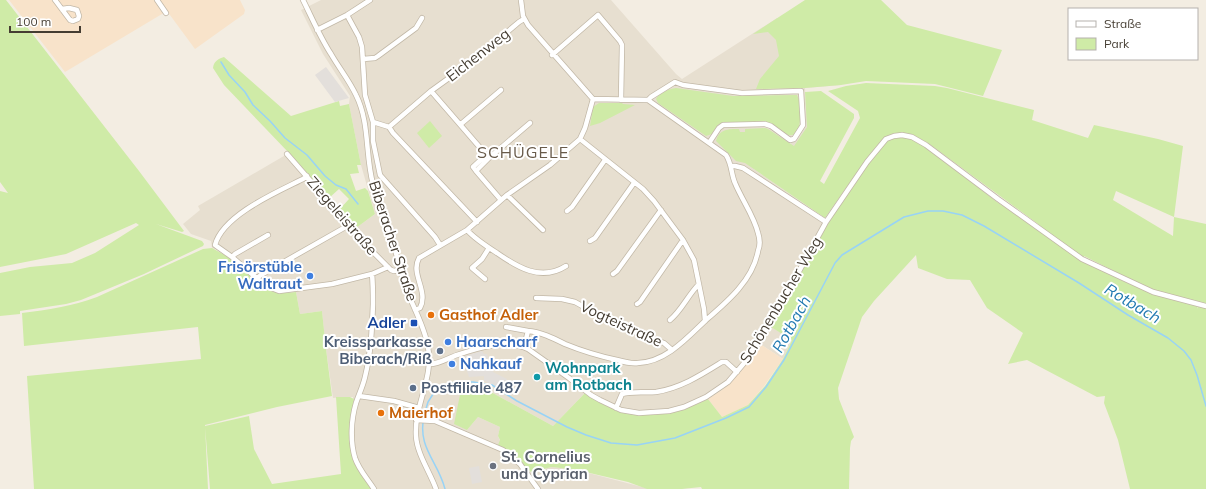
<svg xmlns="http://www.w3.org/2000/svg" width="1206" height="489" font-family="Mulish,sans-serif">
<style>
.residential{fill:#e7dfd0}
.commercial{fill:#f8e3ca}
.green{fill:#cfeba7;fill-rule:evenodd}
.parking{fill:#e3dfdb}
.lines{fill:none;stroke-linecap:round;stroke-linejoin:round}
.stream{stroke:#98d3f6;stroke-width:1.5}
.minor-casing{stroke:#c2b8a7;stroke-width:6}
.minor{stroke:#fff;stroke-width:4.5}
.shop-dot{fill:#3f7fe0;stroke:#fff;stroke-width:1.5}
.food-dot{fill:#e8710a;stroke:#fff;stroke-width:1.5}
.transit-dot{fill:#1a4fb4;stroke:#fff;stroke-width:1.5}
.service-dot{fill:#5c6f8a;stroke:#fff;stroke-width:1.5}
.culture-dot{fill:#0f9aa8;stroke:#fff;stroke-width:1.5}
.worship-dot{fill:#6b7280;stroke:#fff;stroke-width:1.5}
.labels{text-anchor:middle;stroke-width:4;stroke-linejoin:round;paint-order:stroke}
.street-label{font-size:15px;fill:#453d32;stroke:#fff}
.shop-label{font-size:15px;font-weight:bold;fill:#366cbe;stroke:#fff;text-anchor:start}
.food-label{font-size:15px;font-weight:bold;fill:#c56008;stroke:#fff;text-anchor:start}
.transit-label{font-size:15px;font-weight:bold;fill:#164399;stroke:#fff;text-anchor:end}
.service-label{font-size:15px;font-weight:bold;fill:#4e5e75;stroke:#fff;text-anchor:end}
.culture-label{font-size:15px;font-weight:bold;fill:#0d838f;stroke:#fff;text-anchor:start}
.worship-label{font-size:15px;font-weight:bold;fill:#5b616d;stroke:#fff;text-anchor:start}
.neighbourhood-label{font-size:16px;letter-spacing:1px;fill:#685a49;stroke:#fff}
.water-label{font-size:16px;font-style:italic;fill:#227ab1;stroke:#fff}
</style>
<rect width="100%" height="100%" fill="#f3ede2"/>
<path class="residential" d="M321 0H611L676 74 682 79 777 18 841 85 805 88 806 105 838 122 754 169 829 221 771 327 792 339 783 359 760 344 743 369 722 390 698 404 678 411 669 413 639 415 621 412 600 403 585 393 553 426 480 386 467 430 478 417 500 427 498 436 503 448 513 455 531 472 552 467 577 470 650 489H372L358 470 353 456V397H344L333 398 326 349 322 311 300 314 296 292 279 293 265 288 218 250 212 248 211 241 191 234 183 224 200 210 198 206 289 153 356 228 375 214 361 165 349 104 350 96 323 54 301 10Z"/>
<path class="commercial" d="M9 0H240L245 10 244 14 195 49 167 11 65 72Z
M760 344 783 359 764 386 748 405 722 417 708 399 722 390 743 369Z"/>
<path class="green" d="M0 0H6L139 171 184 231 182 232 156 224 202 241 204 244 203 246 144 274 81 300 66 304 20 311V314L0 316V273L30 267 72 263 95 253 139 225 136 223 66 254 0 267V191L8 193 0 182Z
M805 0H881L907 25 1002 50 983 96 935 84 866 81 841 85 805 88 756 89 760 79 779 56 776 40 768 32 753 34Z
M224 57 291 116 339 101 340 106 349 104 361 165H357L359 173 350 174 356 191 365 188 368 191 375 214 356 228 339 210 349 199 339 189 329 198 289 153 224 85 213 68C214 61 218 59 224 57Z
M866 83 935 86 947 88 1034 110 1032 120 1088 138 1094 125 1158 139 1183 146 1174 217 1206 224V305L1154 291 1084 256 1081 261 1132 285 1153 293 1197 305V309L1198 305 1206 307V489H1130L1118 440 1104 403 1105 396 1097 397 1027 360 1008 364 1023 333 987 308 970 280 947 279 918 268 916 255 874 301 862 317 838 388 839 399 854 437 851 441 850 448 849 489H702L701 487 682 489H647L628 482 577 470 552 467 531 472 513 455 498 445 500 440 498 436 500 427 478 417 467 430 454 424 462 385 471 384 480 386 553 426 585 393C623 422 666 420 708 399L722 417 748 405 765 386 783 359 792 340 771 327 829 221 867 162 887 141 894 138 902 137 912 138 925 146 997 202 1036 228 1038 224 928 143 913 135 902 133 885 138 876 147 865 161 825 218 745 163 736 161 716 141C719 129 728 129 739 129L740 132H745V129L765 128 768 129 794 146 807 127 805 92 821 91 854 114V118L820 181 824 184 860 118 858 111 828 91 846 86ZM1116 191 1174 217 1173 236 1113 200Z
M676 88 733 96 794 95H797L799 100H800C800 108 804 142 786 134 778 130 773 123 765 122L721 123 718 125 712 134 706 136 658 103 656 99C659 93 669 89 676 88Z
M599 103H622L623 104 635 105 600 123 590 126 593 107Z
M430 121 442 136 429 148 417 133Z
M212 248 232 259 260 284 270 291 283 293 296 292 300 314 322 311 326 349 332 396 277 407 205 425 208 489H34L27 376 201 359 198 327 24 346 22 313C48 310 72 306 97 297L203 249Z
M336 397H350L354 399 351 424 358 470 372 489H210L205 426 249 416 254 449 272 484 341 474Z"/>
<path class="parking" d="M326 67 349 98 335 102 315 75Z
M482 351 484 354H487L493 372 507 379 502 389 484 381V376L469 377 462 357Z
M479 466 482 482 472 484 469 468Z"/>
<g class="lines">
<path class="stream" d="M221 62 229 75 245 92 253 105 270 121 285 138 307 155 325 176 336 185 346 189 358 204
M425 412 428 402 435 391 447 384 456 382H473L492 385 517 401 567 427 586 435 611 443 637 445 675 438 726 418 749 407 766 387 784 360 835 263 842 255 904 217 928 211H943L962 215 984 226 1079 283 1128 315 1168 338 1184 351 1191 360 1197 375 1206 406
M424 416C417 448 438 461 445 489"/>
<g class="minor-casing">
<path id="minor" d="M55 0 70 20 73 21 78 19 79 16 77 10 69 8 62 9
M157 0 166 13
M303 0C312 18 320 37 331 54 339 68 349 80 356 95 370 123 365 155 373 184 377 201 385 218 391 235 397 254 400 274 408 293 415 311 425 328 428 347 434 378 414 405 416 436 417 454 430 472 436 489
M521 0 523 16 528 25 593 99
M347 15 359 37 362 47 365 95 373 122 389 127 393 133 477 222
M317 30 347 15 370 0
M552 55 598 15 620 41 622 45 621 100
M363 59 375 58 378 56 416 28 422 18
M431 91 474 60 519 22 524 19
M648 100 651 97 675 82 683 85 742 93 801 91 803 125 794 139 790 140 771 126 765 124 723 125 719 128 709 143
M373 122V141L380 175 435 237 440 245
M461 124 501 90
M389 127 431 91 489 158 476 171 501 200
M580 139 643 189 654 201 683 240 694 260 704 309 705 321
M287 154 369 248 391 270 394 271 400 270
M489 158 530 123
M732 166H735L743 168 826 222
M476 171 473 167 486 155
M307 176 303 179C277 192 223 215 215 245L232 257 266 286 279 291 332 284 372 274 388 267
M507 195 543 230
M567 211 572 207 605 160
M467 230C475 239 486 246 497 253 517 267 541 282 566 266
M590 241 595 238 634 183
M232 257 235 254 268 235
M372 274C373 284 373 294 373 304 372 329 371 353 365 377 363 386 359 394 356 403 351 420 350 441 355 458 359 470 367 478 374 489
M613 274 617 271 661 210
M257 278 261 275 349 225
M485 279 472 268 482 259 489 248
M536 298 562 299 575 302 609 321 634 332 664 343 672 350
M637 304 640 302 683 240
M415 310 420 308C429 291 410 274 419 258L467 230 507 195 550 165 580 139 585 128 593 99
M670 320C682 310 688 295 699 284
M506 327 528 331
M524 347 528 331C541 332 553 338 565 344 582 351 599 356 617 360 624 362 631 364 638 363 666 362 687 338 706 320 727 302 753 280 758 251 760 246 760 239 758 233 754 216 742 200 735 183 731 174 732 164 726 155L648 100 593 99
M430 364C439 364 448 358 457 355 478 348 506 339 528 349L569 378 591 395 600 400 621 410 639 413 669 411 684 407 706 397 728 382 751 355 769 326 826 222 867 162 886 139 894 136 902 135 912 137 926 145 998 199 1082 259 1153 292 1206 306
M359 396 394 401 419 408
M616 408 622 394C631 391 646 393 656 392 681 388 701 375 722 362H726L737 372
M418 412H422L435 421 503 450 520 464 538 489
M416 420 435 421"/>
</g>
<use href="#minor" class="minor"/>
</g>
<g class="shop-dot">
<circle cx="310" cy="276" r="4"/>
<circle cx="448" cy="342" r="4"/>
<circle cx="452" cy="364" r="4"/>
</g>
<g class="food-dot">
<circle cx="431" cy="315" r="4"/>
<circle cx="381" cy="413" r="4"/>
</g>
<rect class="transit-dot" x="410" y="319" width="8" height="8" rx="2"/>
<g class="service-dot">
<circle cx="440" cy="351" r="4"/>
<circle cx="413" cy="388" r="4"/>
</g>
<circle class="culture-dot" cx="537" cy="377" r="4"/>
<circle class="worship-dot" cx="493" cy="466" r="4"/>
<g class="labels">
<g class="street-label">
<text transform="translate(478 55) rotate(-38)" y="5">Eichenweg</text>
<text transform="translate(342 216) rotate(49)" y="5">Ziegeleistraße</text>
<text transform="translate(393 241) rotate(72)" y="5">Biberacher Straße</text>
<text transform="translate(781 300) rotate(-59)" y="5">Schönenbucher Weg</text>
<text transform="translate(621 324) rotate(25)" y="5">Vogteistraße</text>
</g>
<g class="shop-label">
<text x="302" y="272" text-anchor="end">Frisörstüble<tspan x="302" dy="17">Waltraut</tspan></text>
<text x="456" y="347">Haarscharf</text>
<text x="460" y="369">Nahkauf</text>
</g>
<g class="food-label">
<text x="439" y="320">Gasthof Adler</text>
<text x="389" y="418">Maierhof</text>
</g>
<g class="transit-label">
<text x="406" y="328">Adler</text>
</g>
<g class="service-label">
<text x="432" y="347">Kreissparkasse<tspan x="432" dy="17">Biberach/Riß</tspan></text>
<text x="421" y="393" text-anchor="start">Postfiliale 487</text>
</g>
<g class="culture-label">
<text x="545" y="373">Wohnpark<tspan x="545" dy="17">am Rotbach</tspan></text>
</g>
<g class="worship-label">
<text x="501" y="462">St. Cornelius<tspan x="501" dy="17">und Cyprian</tspan></text>
</g>
<g class="neighbourhood-label">
<text x="523" y="158">SCHÜGELE</text>
</g>
<g class="water-label">
<text transform="translate(1133 303) rotate(31)" y="6">Rotbach</text>
<text transform="translate(791 324) rotate(-61)" y="6">Rotbach</text>
</g>
</g>
<rect x="1068" y="8" width="130" height="52" fill="#ffffff" stroke="#b5b1ad"/>
<rect x="1076" y="21" width="20" height="6" fill="#ffffff" stroke="#b5b1ad"/>
<text x="1104" y="28" font-size="12" fill="#453d32">Straße</text>
<rect x="1076" y="38" width="20" height="12" fill="#cfeba7" stroke="#b5b1ad"/>
<text x="1104" y="48" font-size="12" fill="#453d32">Park</text>
<path d="M10 26v6h70v-6" fill="none" stroke="#453d32" stroke-width="2"/>
<text x="16" y="26" font-size="12" fill="#453d32" stroke="#ffffff" stroke-width="3" paint-order="stroke">100 m</text>
</svg>
